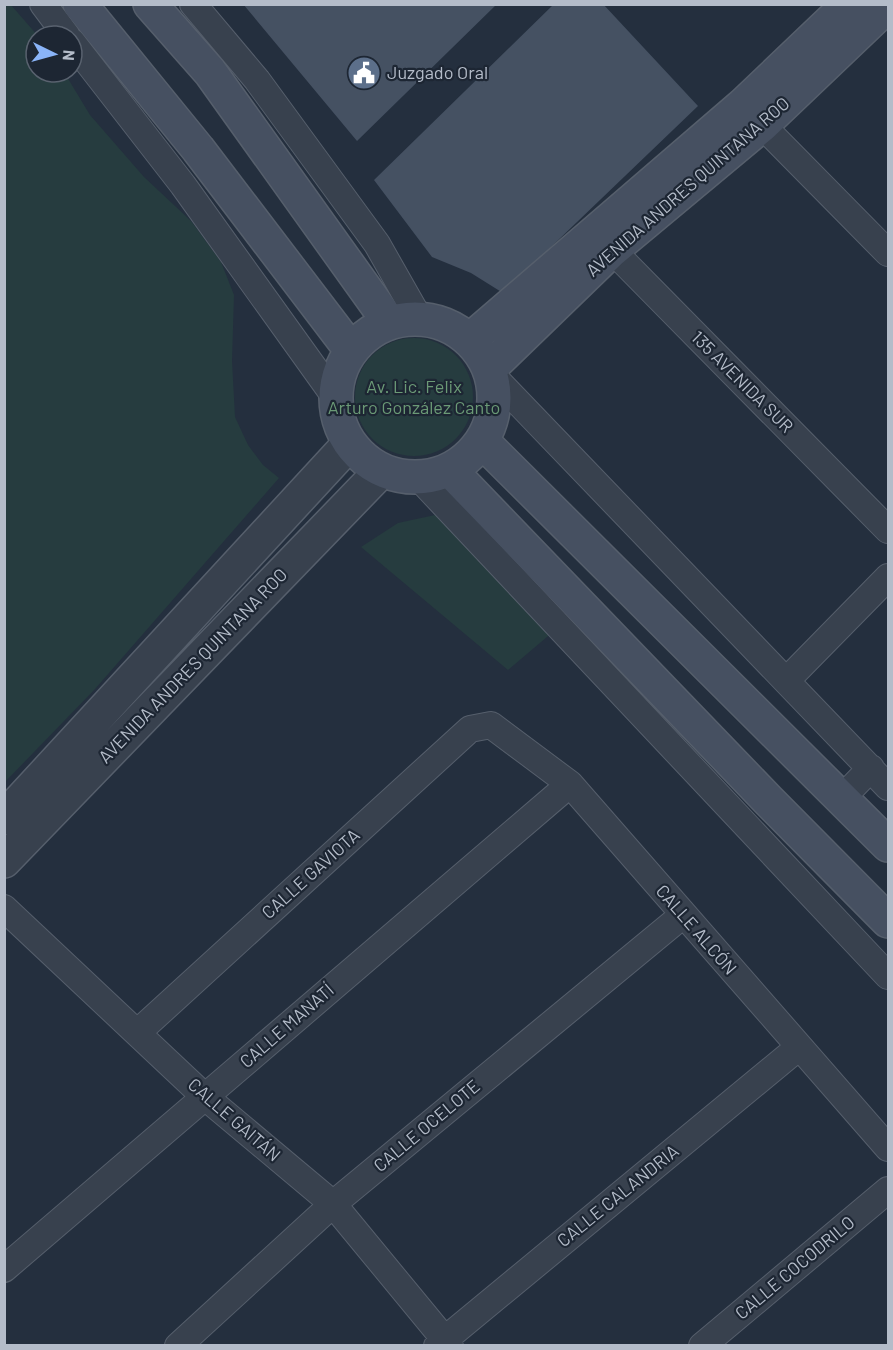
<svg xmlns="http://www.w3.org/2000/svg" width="893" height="1350" font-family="Barlow,sans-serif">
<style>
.green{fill:#263c3f}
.building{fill:#455162}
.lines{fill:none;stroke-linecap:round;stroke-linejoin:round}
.minor-casing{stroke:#565f6c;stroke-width:28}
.tertiary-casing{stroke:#565f6c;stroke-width:36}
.secondary-casing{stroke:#565f6c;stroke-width:36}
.minor{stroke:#38414e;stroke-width:26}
.tertiary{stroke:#38414e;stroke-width:33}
.secondary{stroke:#465061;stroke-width:33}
.labels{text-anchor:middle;stroke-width:4.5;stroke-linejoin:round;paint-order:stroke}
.poi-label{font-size:18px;fill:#b4bcc9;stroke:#1d2633;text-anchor:start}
.street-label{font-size:18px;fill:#b4bcc9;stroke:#1d2633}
.park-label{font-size:18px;fill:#6b9a76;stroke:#1d2633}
</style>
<rect width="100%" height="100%" fill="#242f3e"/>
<path class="green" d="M11 5 38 36H36V72H64L90 115 144 177 191 221 221 262 234 295 232 361 235 417 248 445 263 465 279 478 95 689 5 782 4 5Z
M355 397a59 59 0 1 1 118 0a59 59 0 1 1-118 0Z
M435 515 554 631 508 670 361 547 398 523Z"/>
<path class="building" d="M243 4H497L357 141Z
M554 4H603L698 106 503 293 471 273 432 257 374 180Z"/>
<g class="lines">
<g class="minor-casing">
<path id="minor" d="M43 4 67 36
M193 4 257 80 377 244 419 318
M72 42 183 185 335 397
M749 112 888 253
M603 236 612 250 888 530
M492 375 888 787
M419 478 888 976
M787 680 888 577
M841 799 871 768
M4 908 204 1096 333 1204 450 1346
M137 1033 470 729 491 725 570 784 888 1148
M4 1269 570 784
M178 1346 333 1204 683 915
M437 1346 799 1047
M702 1346 888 1190"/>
</g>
<g class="tertiary-casing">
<path id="tertiary" d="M4 818 349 444
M4 861 381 471"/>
</g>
<g class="secondary-casing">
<path id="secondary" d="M80 4 198 149 351 350
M150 4 210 72 389 322
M336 398a79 79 0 1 1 158 0a79 79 0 1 1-158 0Z
M470 340 743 105 849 4
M489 369 612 250 762 125 888 5
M482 441 888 845
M450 470 768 800 888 921"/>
</g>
<use href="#minor" class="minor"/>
<use href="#tertiary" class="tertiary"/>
<use href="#secondary" class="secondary"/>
</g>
<defs>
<g id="civic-disc" transform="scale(1.725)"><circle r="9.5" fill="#5c6f8a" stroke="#1d2633"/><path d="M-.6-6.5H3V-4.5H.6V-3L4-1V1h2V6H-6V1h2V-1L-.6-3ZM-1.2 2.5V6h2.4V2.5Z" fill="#fff"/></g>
</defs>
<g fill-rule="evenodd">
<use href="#civic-disc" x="364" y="73"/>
</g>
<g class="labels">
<g class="poi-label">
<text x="387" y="79">Juzgado Oral</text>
</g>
<g class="street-label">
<text transform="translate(688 187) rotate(-41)" y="6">AVENIDA ANDRES QUINTANA ROO</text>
<text transform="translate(742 382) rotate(45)" y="6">135 AVENIDA SUR</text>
<text transform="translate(193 666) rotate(-46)" y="6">AVENIDA ANDRES QUINTANA ROO</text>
<text transform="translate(311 874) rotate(-42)" y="6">CALLE GAVIOTA</text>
<text transform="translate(696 930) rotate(49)" y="6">CALLE ALCÓN</text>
<text transform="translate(287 1026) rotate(-41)" y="6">CALLE MANATÍ</text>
<text transform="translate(234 1120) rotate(41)" y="6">CALLE GAITÁN</text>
<text transform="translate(427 1126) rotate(-40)" y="6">CALLE OCELOTE</text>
<text transform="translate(618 1196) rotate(-39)" y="6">CALLE CALANDRIA</text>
<text transform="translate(795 1268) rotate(-40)" y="6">CALLE COCODRILO</text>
</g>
<g class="park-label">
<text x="414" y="393">Av. Lic. Felix<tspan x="414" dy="21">Arturo González Canto</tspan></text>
</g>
</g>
<rect width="893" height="1350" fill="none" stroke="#b4bcc9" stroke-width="12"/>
<g transform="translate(54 54) rotate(95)"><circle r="28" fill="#1d2633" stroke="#59626f" stroke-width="1.5"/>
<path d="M0-4.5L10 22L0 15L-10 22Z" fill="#8ab4f8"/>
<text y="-9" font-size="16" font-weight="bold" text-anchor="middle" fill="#b4bcc9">N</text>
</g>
</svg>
